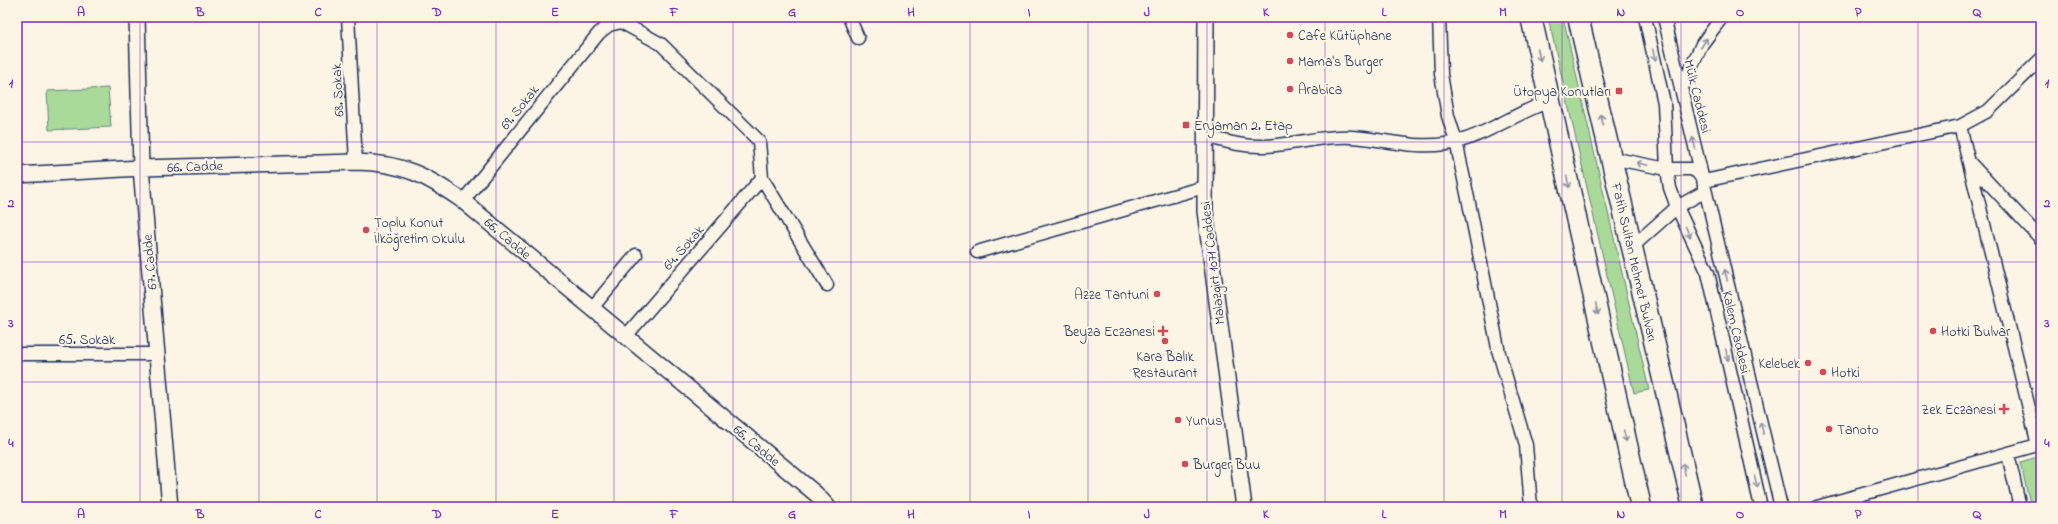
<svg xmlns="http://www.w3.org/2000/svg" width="2058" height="524" font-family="'Indie Flower',sans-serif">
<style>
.green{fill:#aada9a;stroke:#62847c}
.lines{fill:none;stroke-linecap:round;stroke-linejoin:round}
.minor-casing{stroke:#1b2f5e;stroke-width:15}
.tertiary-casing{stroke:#1b2f5e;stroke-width:18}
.trunk-casing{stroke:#1b2f5e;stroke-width:23}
.minor{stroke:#fcf5e5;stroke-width:12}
.tertiary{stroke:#fcf5e5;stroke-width:15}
.trunk{stroke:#fcf5e5;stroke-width:20}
.oneway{stroke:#8c92a2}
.grid{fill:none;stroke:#7b2cbf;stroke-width:1;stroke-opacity:0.55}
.poi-dot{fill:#d1495b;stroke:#fcf5e5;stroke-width:1.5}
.labels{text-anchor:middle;stroke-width:4;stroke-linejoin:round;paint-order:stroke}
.poi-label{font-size:14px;fill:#1b2f5e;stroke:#fcf5e5;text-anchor:start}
.street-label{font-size:14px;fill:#1b2f5e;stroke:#fcf5e5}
.neatline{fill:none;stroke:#7b2cbf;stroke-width:1.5}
.grid-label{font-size:13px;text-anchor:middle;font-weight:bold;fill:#7b2cbf}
</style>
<rect width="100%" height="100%" fill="#fcf5e5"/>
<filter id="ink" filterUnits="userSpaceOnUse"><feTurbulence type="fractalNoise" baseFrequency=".025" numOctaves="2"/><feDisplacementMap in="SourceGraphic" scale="8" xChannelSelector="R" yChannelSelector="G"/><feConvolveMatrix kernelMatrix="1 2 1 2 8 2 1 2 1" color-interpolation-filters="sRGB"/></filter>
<g filter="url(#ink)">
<path class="green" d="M1548 17H1563L1649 390 1634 393Z
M108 88 111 127 49 130 47 91Z
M2041 456V507H2031L2020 462Z"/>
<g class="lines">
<g class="minor-casing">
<path id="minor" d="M348 17 356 162
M849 17 858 38
M1439 17 1441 74 1448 116 1456 141 1469 203 1499 353 1526 445 1531 507
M1645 17 1664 103 1667 169 1670 188 1677 207 1708 273 1761 507
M1664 17 1781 507
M1681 90 1702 44 1722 17
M1960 126 2038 445
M1205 136C1224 141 1244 147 1264 146 1294 145 1322 135 1352 137 1383 139 1414 149 1446 144 1479 140 1517 112 1550 101
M1611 158 1667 169H1691L1697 172 1704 181V192L1677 207 1632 247
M1970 163 2041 239
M1704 181 1960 126 1988 111 2041 59
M463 201 599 33 609 25 621 22 661 44 759 141 762 178 827 285
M977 252 1204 187
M592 308 636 255
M626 336 762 178
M17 354H156
M2008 454 2020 507
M1817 507 2041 444"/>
</g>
<g class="tertiary-casing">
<path id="tertiary" d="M137 17 141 168 170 507
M1206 17 1205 211 1244 507
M17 175 141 168 356 162C402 163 426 175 463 201L816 494 828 507"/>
</g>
<g class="trunk-casing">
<path id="trunk" d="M1531 17 1641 507
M1578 17 1693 507"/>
</g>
<use href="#minor" class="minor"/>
<use href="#tertiary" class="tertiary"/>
<use href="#trunk" class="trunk"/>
</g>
<defs><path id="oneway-shaft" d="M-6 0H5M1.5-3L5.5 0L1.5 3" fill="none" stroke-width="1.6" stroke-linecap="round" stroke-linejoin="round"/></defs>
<g class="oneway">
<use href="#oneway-shaft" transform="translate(1704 43) rotate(-57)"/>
<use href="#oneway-shaft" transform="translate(1539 55) rotate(77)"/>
<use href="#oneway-shaft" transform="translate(1654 55) rotate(77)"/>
<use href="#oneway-shaft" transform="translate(1602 120) rotate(-103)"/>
<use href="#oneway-shaft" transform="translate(1694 143) rotate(-104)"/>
<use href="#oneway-shaft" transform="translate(1642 164) rotate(-169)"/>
<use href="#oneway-shaft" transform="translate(1568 182) rotate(77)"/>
<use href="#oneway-shaft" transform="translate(1688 232) rotate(66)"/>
<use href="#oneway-shaft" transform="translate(1726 275) rotate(-103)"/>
<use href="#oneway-shaft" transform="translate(1597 309) rotate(77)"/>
<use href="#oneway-shaft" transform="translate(1727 355) rotate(77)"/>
<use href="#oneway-shaft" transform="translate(1762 428) rotate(-103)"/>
<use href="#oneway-shaft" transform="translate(1625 436) rotate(77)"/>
<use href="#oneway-shaft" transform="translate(1684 469) rotate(-103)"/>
<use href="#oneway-shaft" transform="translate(1756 482) rotate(77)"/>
</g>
</g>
<path class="grid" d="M140 17V507M259 17V507M377 17V507M496 17V507M614 17V507M733 17V507M851 17V507M970 17V507M1088 17V507M1207 17V507M1325 17V507M1444 17V507M1562 17V507M1681 17V507M1799 17V507M1918 17V507M17 142H2041M17 262H2041M17 382H2041"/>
<g class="poi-dot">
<circle cx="1290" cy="35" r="4"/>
<circle cx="1290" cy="61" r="4"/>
<circle cx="1290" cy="89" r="4"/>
<rect x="1615" y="87" width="8" height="8" rx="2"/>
<rect x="1182" y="121" width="8" height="8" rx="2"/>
<circle cx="366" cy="230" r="4"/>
<circle cx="1157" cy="294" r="4"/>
<path d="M1161 325h4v4h4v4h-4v4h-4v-4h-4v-4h4z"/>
<circle cx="1933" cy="331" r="4"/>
<circle cx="1165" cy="341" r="4"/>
<circle cx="1808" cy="363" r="4"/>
<circle cx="1823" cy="372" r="4"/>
<path d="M2002 403h4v4h4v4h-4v4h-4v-4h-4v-4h4z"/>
<circle cx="1178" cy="420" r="4"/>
<circle cx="1829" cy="429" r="4"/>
<circle cx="1185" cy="464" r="4"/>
</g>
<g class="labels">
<g class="poi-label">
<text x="1298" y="40">Cafe Kütüphane</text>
<text x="1298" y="66">Mama's Burger</text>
<text x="1298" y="94">Arabica</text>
<text x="1611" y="96" text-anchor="end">Ütopya Konutları</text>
<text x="1194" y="130">Eryaman 2. Etap</text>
<text x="374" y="227">Toplu Konut<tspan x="374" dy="16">İlköğretim Okulu</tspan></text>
<text x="1149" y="299" text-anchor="end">Azze Tantuni</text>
<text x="1155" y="336" text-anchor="end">Beyza Eczanesi</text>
<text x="1941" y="336">Hotki Bulvar</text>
<text x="1165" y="361" text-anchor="middle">Kara Balık<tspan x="1165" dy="16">Restaurant</tspan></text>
<text x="1800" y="368" text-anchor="end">Kelebek</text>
<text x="1831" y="377">Hotki</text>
<text x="1996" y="414" text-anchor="end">Zek Eczanesi</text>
<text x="1186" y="425">Yunus</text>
<text x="1837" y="434">Tanoto</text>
<text x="1193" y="469">Burger Buu</text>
</g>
<g class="street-label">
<text transform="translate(337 90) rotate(-93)" y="5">68. Sokak</text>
<text transform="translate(1698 96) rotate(76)" y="5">Mülk Caddesi</text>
<text transform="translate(519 107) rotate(-51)" y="5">69. Sokak</text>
<text transform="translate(195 166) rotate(-2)" y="5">66. Cadde</text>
<text transform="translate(508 238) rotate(40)" y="5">66. Cadde</text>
<text transform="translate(683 247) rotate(-49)" y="5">64. Sokak</text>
<text transform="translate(149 262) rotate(-95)" y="5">67. Cadde</text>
<text transform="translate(1635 262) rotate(77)" y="5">Fatih Sultan Mehmet Bulvarı</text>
<text transform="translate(1212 263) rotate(-97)" y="5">Malazgirt 1071 Caddesi</text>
<text transform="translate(1737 332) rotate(77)" y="5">Kalem Caddesi</text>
<text x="87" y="344">65. Sokak</text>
<text transform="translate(757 445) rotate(40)" y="5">66. Cadde</text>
</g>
</g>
<rect width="2058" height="524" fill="none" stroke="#fcf5e5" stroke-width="44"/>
<rect x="22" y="22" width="2014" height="480" class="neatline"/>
<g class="grid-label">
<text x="81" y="16">A</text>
<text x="200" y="16">B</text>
<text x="318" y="16">C</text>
<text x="437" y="16">D</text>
<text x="555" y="16">E</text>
<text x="674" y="16">F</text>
<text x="792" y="16">G</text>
<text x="911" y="16">H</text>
<text x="1029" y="16">I</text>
<text x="1147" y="16">J</text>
<text x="1266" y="16">K</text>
<text x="1384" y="16">L</text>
<text x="1503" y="16">M</text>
<text x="1621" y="16">N</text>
<text x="1740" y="16">O</text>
<text x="1858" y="16">P</text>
<text x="1977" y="16">Q</text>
<text x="11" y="87">1</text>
<text x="2047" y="87">1</text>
<text x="11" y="207">2</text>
<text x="2047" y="207">2</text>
<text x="11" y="327">3</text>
<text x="2047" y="327">3</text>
<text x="11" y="447">4</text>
<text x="2047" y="447">4</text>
<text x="81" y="518">A</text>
<text x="200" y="518">B</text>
<text x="318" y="518">C</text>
<text x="437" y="518">D</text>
<text x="555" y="518">E</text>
<text x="674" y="518">F</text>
<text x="792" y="518">G</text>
<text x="911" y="518">H</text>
<text x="1029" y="518">I</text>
<text x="1147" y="518">J</text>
<text x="1266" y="518">K</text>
<text x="1384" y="518">L</text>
<text x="1503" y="518">M</text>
<text x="1621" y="518">N</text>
<text x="1740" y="518">O</text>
<text x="1858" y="518">P</text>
<text x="1977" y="518">Q</text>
</g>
</svg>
